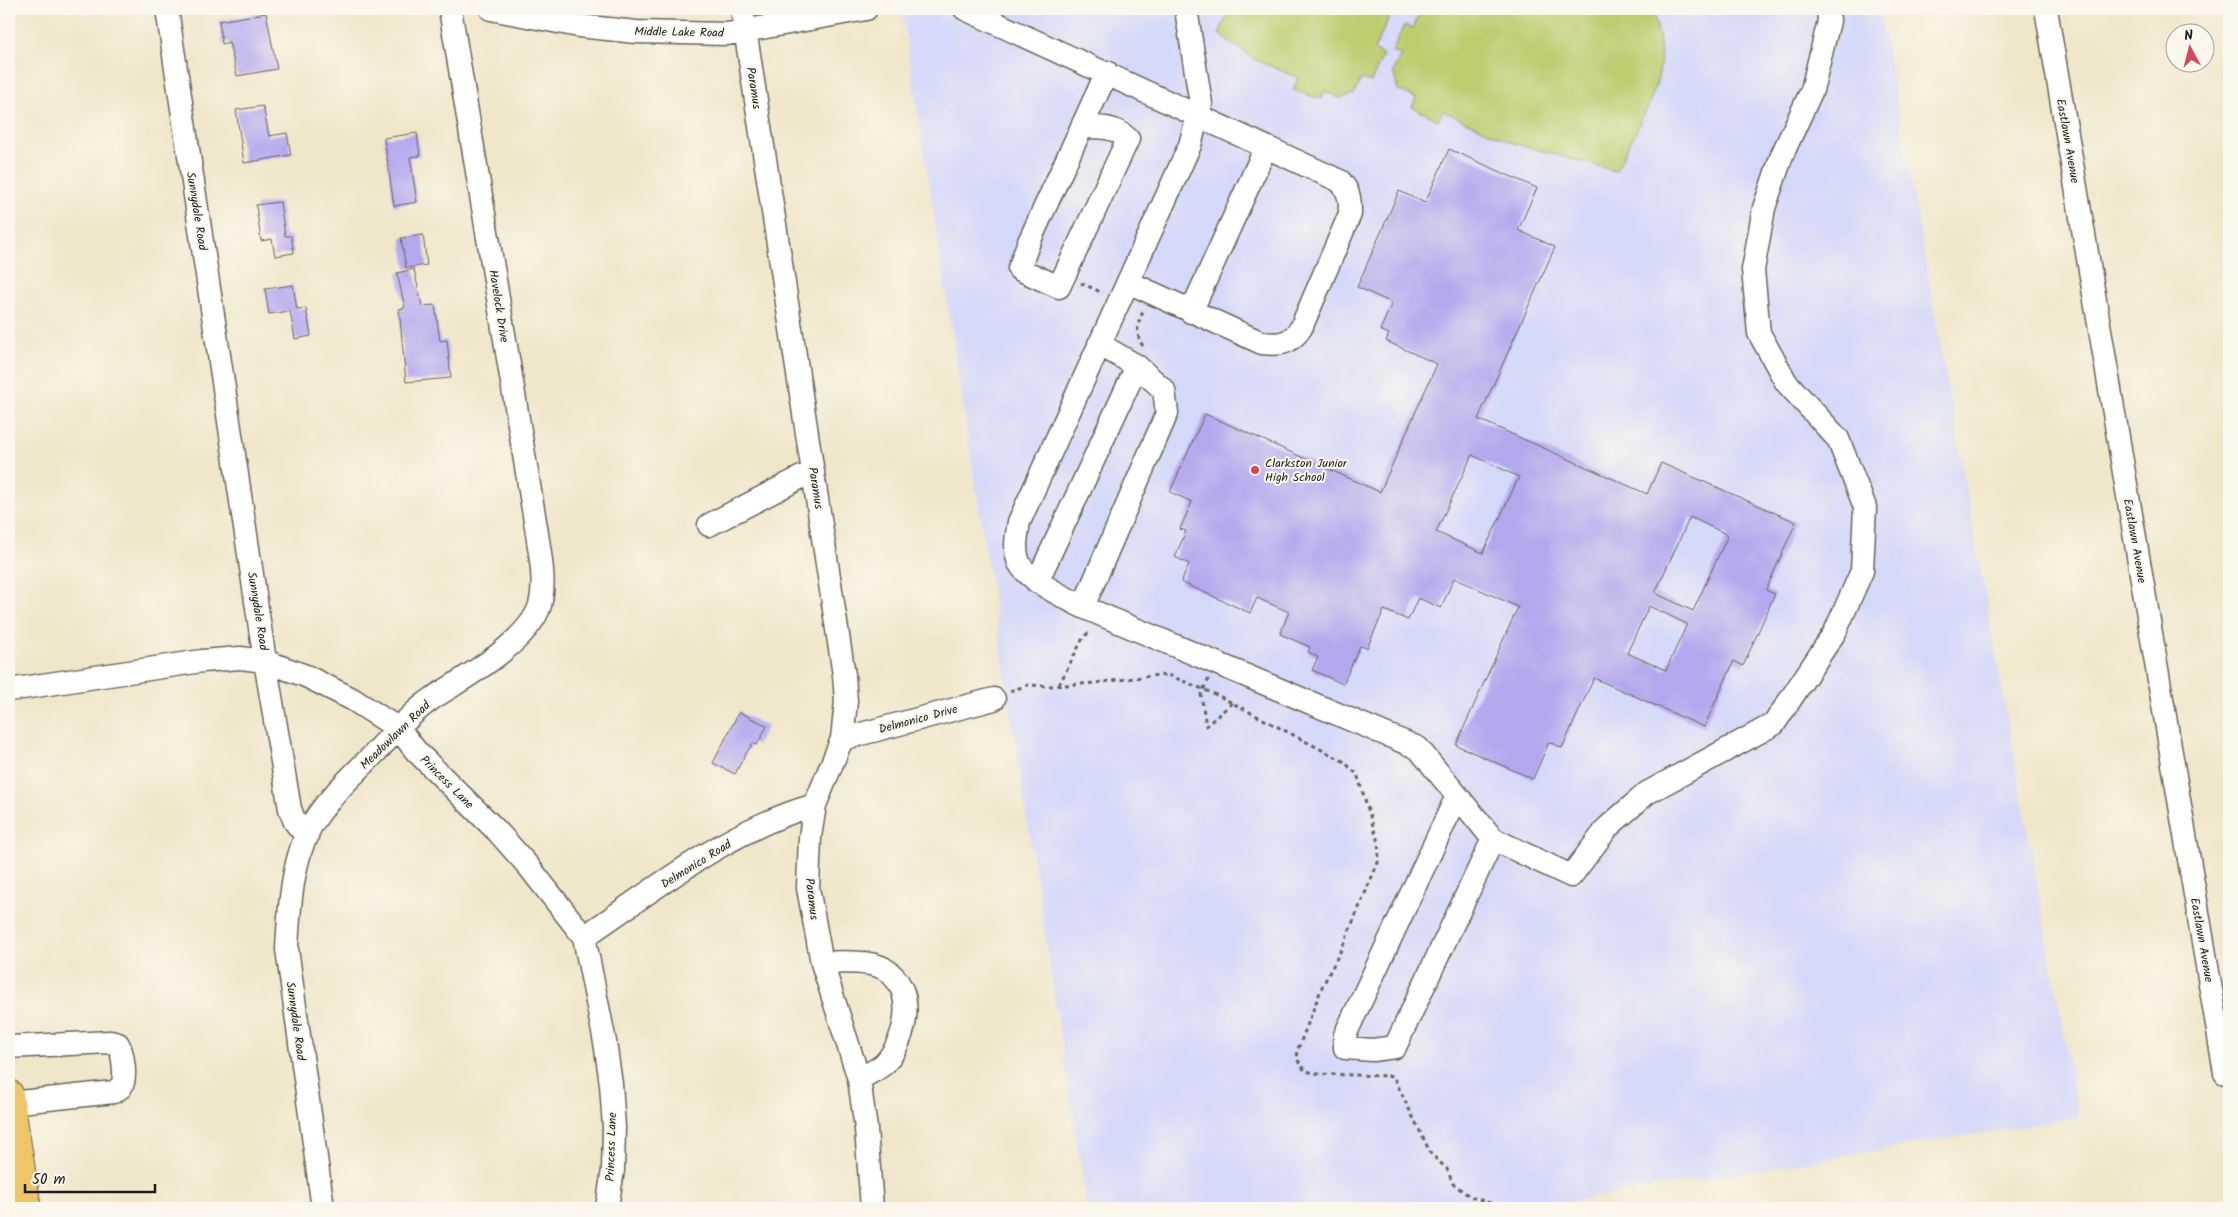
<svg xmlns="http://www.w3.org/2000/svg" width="2238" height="1217" font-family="Kalam,sans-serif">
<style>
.built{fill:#d4d8f9}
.green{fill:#bccc6e;stroke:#6c7445}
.building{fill:#b3a7ee;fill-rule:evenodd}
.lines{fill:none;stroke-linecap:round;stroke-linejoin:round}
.minor-casing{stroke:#666359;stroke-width:25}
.major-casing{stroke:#666359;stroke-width:30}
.path{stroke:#666359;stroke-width:3;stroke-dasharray:4 4;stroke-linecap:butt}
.minor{stroke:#fff;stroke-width:22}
.major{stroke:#eec569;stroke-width:28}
.poi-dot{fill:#d1495b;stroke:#fbf7ec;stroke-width:2}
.labels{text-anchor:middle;stroke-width:4;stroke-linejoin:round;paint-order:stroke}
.street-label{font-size:12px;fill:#1c1c1c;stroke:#fbf7ec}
.poi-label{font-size:12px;fill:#1c1c1c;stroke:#fbf7ec;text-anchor:start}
</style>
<rect width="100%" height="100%" fill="#fbf7ec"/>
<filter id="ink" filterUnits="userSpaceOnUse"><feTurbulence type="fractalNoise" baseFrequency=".02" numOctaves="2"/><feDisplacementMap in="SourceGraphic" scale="10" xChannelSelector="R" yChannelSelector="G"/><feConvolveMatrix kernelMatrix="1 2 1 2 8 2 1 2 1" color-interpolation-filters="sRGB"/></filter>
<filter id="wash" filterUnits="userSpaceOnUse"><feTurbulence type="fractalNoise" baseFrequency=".0096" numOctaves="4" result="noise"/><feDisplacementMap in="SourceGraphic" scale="20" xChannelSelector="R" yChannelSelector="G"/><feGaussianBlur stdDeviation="1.12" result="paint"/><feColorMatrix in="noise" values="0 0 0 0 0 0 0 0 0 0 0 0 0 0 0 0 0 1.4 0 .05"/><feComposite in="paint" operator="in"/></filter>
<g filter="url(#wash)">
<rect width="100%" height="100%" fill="#f0e6ca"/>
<path class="built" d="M902 9H1880L2079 1117 1529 1208H1087Z"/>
<path class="green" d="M1230 9H1393L1374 50 1383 55 1371 82 1361 79 1354 94 1340 98 1324 91 1322 99 1293 90 1298 78 1254 59 1219 34Z
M1422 9H1653C1657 27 1663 48 1660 67 1656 99 1630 141 1616 171L1513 143 1443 111 1438 120 1412 107 1416 98 1398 90 1393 71 1401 55 1392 52 1404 25 1413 28Z"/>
<g id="blocks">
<path class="building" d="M266 13 277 69 237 76 229 42 222 44 219 21Z
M263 106 269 136 287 133 291 155 244 163 236 110Z
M417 133 420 156 410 157 417 202 394 206 384 138Z
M1449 149 1537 188 1518 230 1555 247 1478 419 1647 494 1661 463 1796 522 1766 590 1775 594 1743 666 1734 661 1704 727 1594 678 1562 748 1549 742 1533 779 1456 745 1518 607 1454 578 1441 608 1418 598 1408 620 1384 610 1367 648 1360 646 1343 684 1312 670 1318 657 1308 652 1310 647 1280 634 1289 612 1257 598 1250 613 1181 582 1189 564 1175 557 1186 531 1180 529 1192 502 1170 492 1205 414 1380 492 1437 364 1386 341 1389 334 1380 330 1392 303 1357 287 1399 191 1425 203ZM1472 455 1519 477 1483 553 1436 532ZM1690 517 1728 535 1693 611 1655 593ZM1649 606 1687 624 1666 670 1627 653Z
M280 202 285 236H291L294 253 275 256 272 239 261 241 256 205Z
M423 235 427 265 406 268 401 238Z
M414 269 422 306 435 305 440 341 447 340 451 378 406 382 399 309 405 308 397 273Z
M293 285 297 309 306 308 311 336 295 339 290 311 269 314 265 289Z
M739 712 767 726 757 745 753 743 745 755 735 774 713 763Z"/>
</g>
</g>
<g filter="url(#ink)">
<use href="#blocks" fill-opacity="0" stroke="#666359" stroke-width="1"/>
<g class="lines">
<g class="minor-casing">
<path id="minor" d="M167 9 265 661 290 809 295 822 307 837
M491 9 579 26 636 32 727 34 866 9
M742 9 844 675 846 701 842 739 815 805 810 837 808 888 822 963 859 1079 866 1129 872 1208
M965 9 1340 181C1350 192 1350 200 1350 214L1301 328C1290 344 1281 345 1262 343L1128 282
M1186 9 1201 104 1190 145 1019 522C1017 535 1014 547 1018 560 1023 578 1066 598 1083 607L1418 748 1493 839 1571 876 1608 827 1647 793 1774 724 1835 632 1862 571 1865 507 1838 439 1786 382 1759 333 1753 270 1764 208 1782 155 1812 90 1829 21 1828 9
M2046 9 2225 1073
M1082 127C1100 127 1115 126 1128 139L1059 287 1019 269 1028 244 1107 72
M1191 312 1266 147
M709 525 813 471
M1037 582 1137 366
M1083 607 1167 413 1164 390 1137 366 1099 344
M9 690 202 661 240 658 265 661 306 676 352 699 399 729 416 751 498 832 529 867 584 937 605 1042 611 1084 614 1127 613 1170 607 1208
M842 739 994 699
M1457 796 1345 1035V1048L1373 1050 1395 1047 1493 839
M584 937C655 889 731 828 815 805
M822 963C838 962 870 961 883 968 918 988 907 1039 885 1063 878 1070 867 1074 859 1079
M9 1047 110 1042 118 1044C123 1052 127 1079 121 1087 119 1089 116 1090 114 1092L10 1103
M323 1208 287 949C289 910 292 855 314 821 331 795 354 774 375 753 393 734 411 713 433 698 464 678 529 642 540 605 546 582 540 555 537 533L450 9"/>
</g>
<g class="major-casing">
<path id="major" d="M9 1094 27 1208"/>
</g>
<path class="path" d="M1081 283 1103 293
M1143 312C1137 324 1135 334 1143 346
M1209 679 1201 694 1206 726 1232 703
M1059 685 1083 638 1090 631
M1010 691 1028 685 1052 686 1095 683 1158 675 1171 676 1217 695 1343 761 1357 774 1378 842 1379 860 1342 948 1322 987 1298 1049 1297 1059 1305 1071 1319 1074 1388 1076 1394 1078 1431 1154 1447 1169 1453 1184 1471 1197 1490 1203 1492 1208"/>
<use href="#minor" class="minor"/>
<use href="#major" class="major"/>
</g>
</g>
<circle class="poi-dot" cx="1255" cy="470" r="5"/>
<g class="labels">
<g class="street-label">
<text transform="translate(679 32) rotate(1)" y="4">Middle Lake Road</text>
<text transform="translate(754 88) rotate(81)" y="4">Paramus</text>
<text transform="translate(2068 141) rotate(80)" y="4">Eastlawn Avenue</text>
<text transform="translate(197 211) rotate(81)" y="4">Sunnydale Road</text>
<text transform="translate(499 306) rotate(81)" y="4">Havelock Drive</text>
<text transform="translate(816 488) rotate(81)" y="4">Paramus</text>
<text transform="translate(2135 541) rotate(80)" y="4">Eastlawn Avenue</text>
<text transform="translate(258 611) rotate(81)" y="4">Sunnydale Road</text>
<text transform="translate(918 719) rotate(-15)" y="4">Delmonico Drive</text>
<text transform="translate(395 735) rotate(-44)" y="4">Meadowlawn Road</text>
<text transform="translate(447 782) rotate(45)" y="4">Princess Lane</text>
<text transform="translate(696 864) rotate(-32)" y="4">Delmonico Road</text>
<text transform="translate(812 899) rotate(83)" y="4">Paramus</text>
<text transform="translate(2202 940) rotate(80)" y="4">Eastlawn Avenue</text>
<text transform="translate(296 1021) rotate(82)" y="4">Sunnydale Road</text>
<text transform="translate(611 1147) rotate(-88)" y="4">Princess Lane</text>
</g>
<g class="poi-label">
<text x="1265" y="467">Clarkston Junior<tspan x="1265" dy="14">High School</tspan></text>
</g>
</g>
<rect width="2238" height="1217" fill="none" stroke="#fbf7ec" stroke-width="30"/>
<g transform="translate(2190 48) rotate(353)"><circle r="24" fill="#fbf7ec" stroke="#a29f99"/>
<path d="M0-4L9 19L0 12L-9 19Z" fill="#d1495b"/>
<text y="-8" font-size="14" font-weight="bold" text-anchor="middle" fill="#1c1c1c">N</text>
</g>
<path d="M25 1184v8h130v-8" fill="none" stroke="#1c1c1c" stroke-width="2.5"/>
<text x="32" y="1184" font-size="15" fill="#1c1c1c" stroke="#fbf7ec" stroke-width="4" paint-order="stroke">50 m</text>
</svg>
